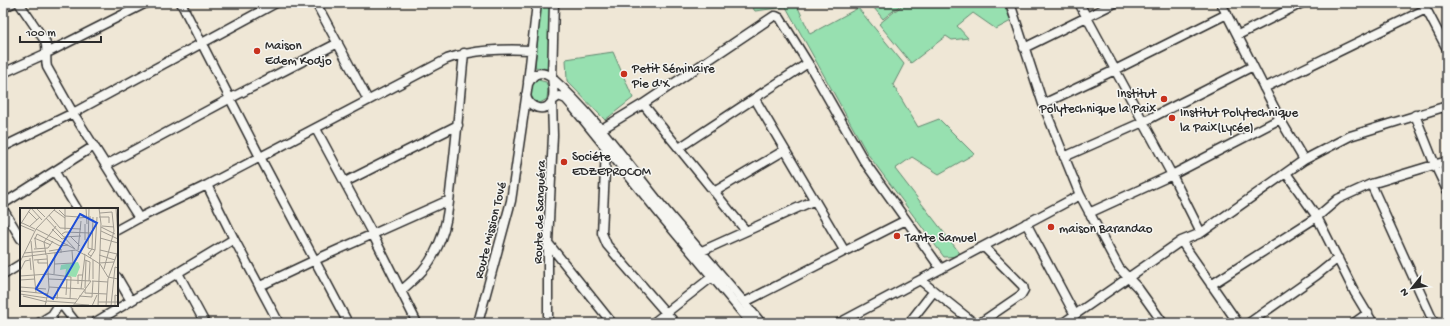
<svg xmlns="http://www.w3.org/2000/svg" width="1450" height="326" font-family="'Gochi Hand',sans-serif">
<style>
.green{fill:#97e0b0;stroke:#61866e}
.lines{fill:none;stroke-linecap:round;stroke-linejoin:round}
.minor-casing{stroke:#2b2b2b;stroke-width:11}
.minor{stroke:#f6f6f2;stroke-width:8}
.poi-dot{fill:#c8321e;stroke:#f6f6f2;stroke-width:1.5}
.labels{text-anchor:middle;stroke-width:3;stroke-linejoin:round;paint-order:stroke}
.poi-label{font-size:13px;fill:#2b2b2b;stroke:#f6f6f2;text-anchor:start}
.street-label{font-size:13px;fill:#2b2b2b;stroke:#f6f6f2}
.inset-road{fill:none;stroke:#a19c92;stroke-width:1}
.view{fill:#1d4ed8;fill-opacity:0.15;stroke:#1d4ed8;stroke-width:2}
.inset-edge{fill:none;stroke:#2b2b2b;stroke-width:2}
</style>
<rect width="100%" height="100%" fill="#efe7d6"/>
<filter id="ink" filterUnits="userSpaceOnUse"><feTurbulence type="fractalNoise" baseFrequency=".025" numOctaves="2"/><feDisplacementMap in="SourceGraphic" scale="8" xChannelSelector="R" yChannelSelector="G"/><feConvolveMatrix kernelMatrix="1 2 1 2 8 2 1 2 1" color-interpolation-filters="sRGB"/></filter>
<g filter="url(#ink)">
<path class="green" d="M541 3H550L549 69 535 67Z
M749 3H796L810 34 858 8 904 64 893 85 918 127 939 119 974 154 939 174 912 157 895 169 962 256 944 257 867 153 786 7 755 11Z
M870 3H903L883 19Z
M905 3H1003L1011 21 996 29 973 13 957 26 968 38 952 40 946 36 911 63 879 24Z
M613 52 633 98 605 120 567 81 566 59Z
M538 80 546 82 548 88 547 99 540 103 533 100 531 95 532 85Z"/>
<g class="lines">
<g class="minor-casing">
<path id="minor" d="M19 3 45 41C48 48 45 58 47 67L73 113 139 218
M181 3 260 157 348 323
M316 3 368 100
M1010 3 1043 104 1080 195 1119 268 1138 288 1163 323
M1079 3 1172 175 1201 233
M1221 3 1280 119 1304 160
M1423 3 1447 49
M3 8 13 3
M1238 35 1302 3
M1024 48 1115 3
M3 73 45 54 146 3
M552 78C596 117 630 167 667 212 698 249 731 285 761 323
M552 78 554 3
M528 82 537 3
M1264 88 1426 9
M755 99 844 250
M552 101 559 96 566 99 573 107 663 218 751 323
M643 104 746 231
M1043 104 1115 70 1227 14
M1415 115 1435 165 1447 190
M316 129 373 235 417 323
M600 130 643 104 774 16H776L780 18 811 68 864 161 941 269
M3 147 73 113 276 3
M679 148 808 63
M606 149 602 233 607 245 666 313 653 323
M1064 157 1143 122 1253 66
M106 165 231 98 338 43
M55 172 77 209
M1286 173 1317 217 1355 293 1373 323
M345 182 458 125
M1371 184 1434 323
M207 185 234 239 279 323
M714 192 785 150
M3 204 94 146
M3 209 21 239
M1089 213 1172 175 1280 119
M1026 223 1075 315
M117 230 139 218 207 185 447 59C474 49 504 49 532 50
M1181 241 1238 323
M548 243 612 323
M702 251 815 200
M178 273 205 323
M3 275 21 264
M117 277 131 301
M920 280 974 323
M1211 285 1317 217 1338 199 1371 184 1447 161
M260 286 315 260 449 200
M401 291C414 279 427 269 435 252 448 228 449 201 452 175 457 134 460 94 464 53
M745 302 906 220
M62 305 76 323
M39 323 52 315
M53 323 52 315 56 309 61 305
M94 323 234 239
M478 323 511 201 528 84C534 71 542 71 552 78 553 85 555 94 552 101 546 114 528 108 526 95
M548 323V243L553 135 552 101
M675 323 666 313 717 273
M839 323 1080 195
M909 323 934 291
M980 323 1021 295 1024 290 1023 286 984 247
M1063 323 1181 241 1201 233 1304 160 1350 136 1447 106
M1249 323 1317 275 1338 258
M1354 323 1368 313"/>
</g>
<use href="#minor" class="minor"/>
</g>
</g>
<g class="poi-dot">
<circle cx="257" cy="51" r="4"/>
<circle cx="624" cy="74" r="4"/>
<circle cx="1164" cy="99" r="4"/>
<circle cx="1172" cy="118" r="4"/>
<circle cx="564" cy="162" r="4"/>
<circle cx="1051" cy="227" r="4"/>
<circle cx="897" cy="236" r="4"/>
</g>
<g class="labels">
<g class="poi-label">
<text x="265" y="49">Maison<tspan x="265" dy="15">Edem Kodjo</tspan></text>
<text x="632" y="72">Petit Séminaire<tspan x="632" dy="15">Pie d'X</tspan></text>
<text x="1156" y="97" text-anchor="end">Institut<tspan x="1156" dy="15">Polytechnique la Paix</tspan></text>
<text x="1180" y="116">Institut Polytechnique<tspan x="1180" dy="15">la Paix(Lycée)</tspan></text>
<text x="572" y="160">Sociéte<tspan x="572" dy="15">EDZEPROCOM</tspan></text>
<text x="1059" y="232">maison Barandao</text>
<text x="905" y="241">Tante Samuel</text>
</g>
<g class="street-label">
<text transform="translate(538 212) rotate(-88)" y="5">Route de Sanguéra</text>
<text transform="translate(489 230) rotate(-76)" y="5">Route Mission Tové</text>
</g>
</g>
<g transform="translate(20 208)">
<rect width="98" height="98" fill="#efe7d6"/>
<path d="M58 54 60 59 56 69 45 68 46 61 40 62 41 57 35 58Z" fill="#97e0b0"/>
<path class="inset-road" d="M16 0 25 9M66 0 67 16M69 0 68 40 75 42M83 0H96M96 0 98 28M34 2 45 10M39 2 45 8 59 9M8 3 17 12M80 5 92 4M29 7 40 20 61 21M79 9H89V15M26 10 55 41M57 10 71 9M0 14 15 21M0 17 11 0 22 12M0 17 14 23M10 18 20 9M82 18 94 19M81 19 95 26M16 21 55 41M16 21 36 0M32 21 42 31 46 30M45 22V0M81 23 98 31M42 26 45 24 70 25M50 28 60 38M44 29 61 28M14 30 31 37M80 30 98 35M65 32V16M11 33 16 85M16 40 15 31 17 26 40 38 48 37M14 41 28 40 33 33M58 42 61 13M80 42 97 46M29 43 41 41V45M4 45 25 43M64 46 80 56 88 69 98 71M26 47 24 34 36 18M79 47 95 52M71 48 68 46 72 41 73 9M2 49 56 42 65 47M10 50 11 62M70 50 75 42 77 9M14 52 27 51M18 52V55H28M65 52 70 54 69 73M0 54 16 21M79 55 94 54M35 56 53 55 52 43M84 61 94 23 92 4M0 63 5 53 10 52M34 66 35 45M0 68 29 66 51 69 50 91M29 71 71 73M73 71V52M0 72 15 71M72 73 88 74M58 76V67H63M0 79 26 81M29 79 64 81M65 80 66 52M61 81 65 47M65 81V85L87 86M0 83 28 86M0 86 27 90M46 87 47 71M3 88 27 94M59 88 72 89 73 73M27 89 57 91M37 91 38 79M27 93 55 95M78 94H98M55 96 69 97M25 98 29 80 27 47M53 98 71 73M72 98 77 87M78 98 81 16 79 0M86 98 88 71 98 43M91 98 95 59 98 60M95 98V87L98 88"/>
<path class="view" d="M60 6 77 15 33 91 16 81Z"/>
<rect width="98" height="98" class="inset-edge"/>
</g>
<rect width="1450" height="326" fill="none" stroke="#f6f6f2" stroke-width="16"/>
<rect x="8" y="8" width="1434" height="310" fill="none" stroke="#2b2b2b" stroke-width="1.5" filter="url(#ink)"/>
<g transform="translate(1412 288) rotate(240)" stroke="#f6f6f2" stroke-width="3" paint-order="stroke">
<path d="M0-3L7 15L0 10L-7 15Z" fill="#2b2b2b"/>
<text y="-6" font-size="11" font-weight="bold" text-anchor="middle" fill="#2b2b2b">N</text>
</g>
<path d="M20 36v6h81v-6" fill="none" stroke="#2b2b2b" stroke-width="2"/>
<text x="26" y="36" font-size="12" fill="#2b2b2b" stroke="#f6f6f2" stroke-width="3" paint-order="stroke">100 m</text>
</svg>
